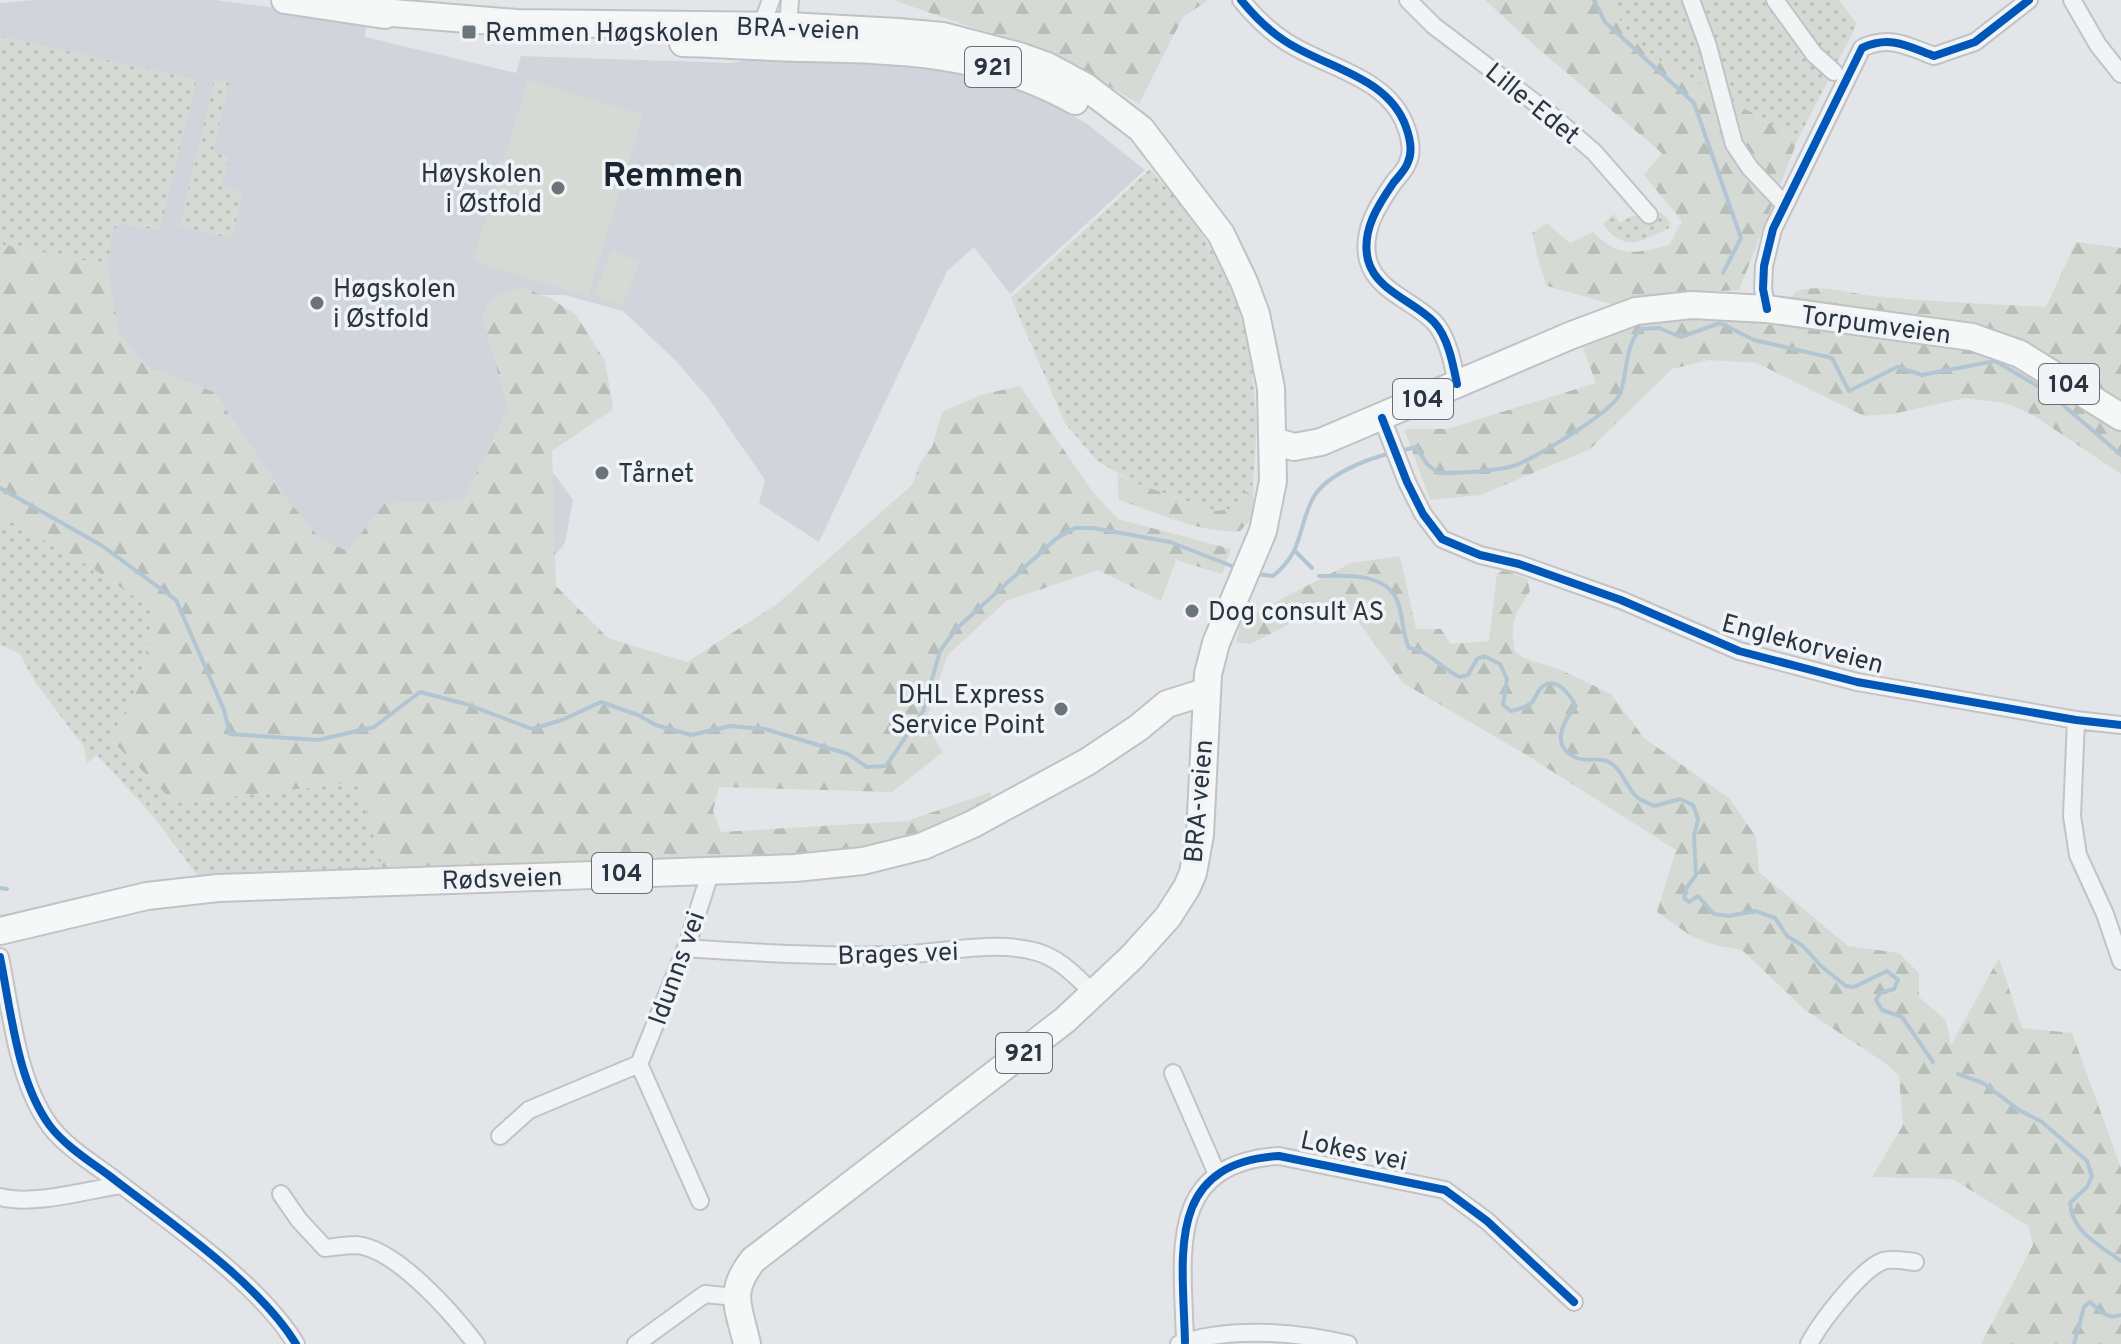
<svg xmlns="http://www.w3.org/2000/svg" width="2121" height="1344" font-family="Overpass,sans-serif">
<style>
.built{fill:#d1d5db}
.grass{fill:url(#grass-dots)}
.forest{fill:url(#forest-firs)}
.garden{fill:#d5dbd4}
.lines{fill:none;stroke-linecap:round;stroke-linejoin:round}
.stream{stroke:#b2c5d2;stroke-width:4}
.minor-casing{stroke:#c1c3c6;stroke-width:20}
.primary-casing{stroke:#c0c2c6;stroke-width:30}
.minor{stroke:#f2f3f5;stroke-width:16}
.primary{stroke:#f6f7f7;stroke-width:26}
.cycleway-casing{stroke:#f1f4f7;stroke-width:13}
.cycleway{stroke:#0057b8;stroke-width:8}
.poi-dot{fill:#6b737b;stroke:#f1f4f7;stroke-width:3}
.labels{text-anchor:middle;stroke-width:7;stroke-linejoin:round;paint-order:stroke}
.shield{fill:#f1f4f7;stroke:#666e78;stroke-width:2}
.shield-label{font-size:24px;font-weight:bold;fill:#2a3541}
.street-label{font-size:26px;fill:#2a3541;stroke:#f1f4f7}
.poi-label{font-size:26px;fill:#2a3541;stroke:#f1f4f7;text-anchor:start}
.district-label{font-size:34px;font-weight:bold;fill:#1c2632;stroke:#f1f4f7}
</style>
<defs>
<pattern id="grass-dots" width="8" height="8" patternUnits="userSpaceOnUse" patternTransform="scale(2)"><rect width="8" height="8" fill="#d5dbd4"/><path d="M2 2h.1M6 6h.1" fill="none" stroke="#b7bdb7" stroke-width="1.8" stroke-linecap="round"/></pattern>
<pattern id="forest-firs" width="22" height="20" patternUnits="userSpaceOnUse" patternTransform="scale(2)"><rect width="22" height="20" fill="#d5dbd4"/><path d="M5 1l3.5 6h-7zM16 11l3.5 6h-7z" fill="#b7bdb7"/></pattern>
</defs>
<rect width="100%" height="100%" fill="#e3e5e8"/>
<path class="built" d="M34 0H215L367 19 365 37 516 73 521 56 732 63 765 56 956 66 1041 97 1087 124 1145 170 1010 294 974 247 947 271 819 542 759 503 765 480 709 399 675 360 623 311 564 295H522L535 448 573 500 565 543 517 602 304 539 286 498 214 392 149 368 118 335 107 265 0 244V3Z"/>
<path class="grass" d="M1605 0H1839L1857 24 1798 139 1643 51Z
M0 36 197 80 160 230 120 224 113 231 107 265 0 244Z
M214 80 229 83 213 152 229 157 221 187 243 192 232 239 180 226Z
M1150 169 1188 212 1217 259 1238 307 1251 358 1257 425 1253 484 1236 508 1216 511 1135 483 1097 461 1065 423 1011 298Z
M1661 212 1670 222 1669 228C1642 241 1625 254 1603 224L1614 214 1620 223C1631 216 1638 211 1648 222Z
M0 516 77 558 153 609 142 677 111 740 175 803 358 782 383 868 199 878 152 815 97 755 87 763 84 747 35 682 20 654 0 645Z"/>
<path class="forest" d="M893 0H1206L1207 1 1183 17 1139 104 1093 76 1032 48Z
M1485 0H1605L1643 51 1798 139 1739 290 1685 293 1615 305 1547 286 1539 263 1532 233 1547 223 1570 243 1593 232C1619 258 1635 254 1669 245L1682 221 1644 175 1662 153 1535 46Z
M2076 242 2121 248V409L2046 355 1789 301 1796 291C1824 283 1853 295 1882 297 1937 302 1991 304 2046 307Z
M0 244 107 265 119 335 149 368 214 392 286 498 318 536 347 551 385 503 463 501 508 408 482 317 490 301 505 292 523 288 550 298 576 315 605 361 613 406 612 410 552 451 556 586 608 638 687 662 777 604 912 485 921 461 932 447 942 412 980 395 1020 386 1092 491 1118 519 1231 549 1222 574 1176 560 1161 601 1098 570 1006 601 947 656 925 723 943 752 892 792 719 787 713 811 721 832 907 821 991 792 990 803 932 833 881 846 816 856 383 868 358 782 175 803 111 740 142 677 153 609 77 558 0 516Z
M1693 316 1929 343 1997 357 2032 374 2121 432V474L2033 415 2005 403 1966 398 1892 414 1864 416 1757 363 1709 360 1672 369 1590 449 1481 495 1430 500 1404 429H1447L1596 383 1581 343 1642 324Z
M1117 474 1135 483 1216 511 1236 508 1253 484 1254 516 1240 531C1201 534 1156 512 1119 500Z
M1400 556 1416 629H1441L1451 644 1489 641 1497 573 1504 570 1527 579 1530 591C1515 614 1509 624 1515 651L1524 658 1561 670 1611 694 1644 738 1730 799 1756 837 1759 872 1848 946 1899 953 1919 973V997L1946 1020 1951 1045 1999 958 2022 1028 2072 1033 2121 1168V1344H1981L2033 1245 2028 1226 1953 1179 1872 1177 1903 1125 1899 1076 1885 1063 1805 1010 1742 950 1718 946 1691 936 1657 912 1676 850 1525 754 1403 683 1350 610 1343 604H1328L1251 644 1236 642 1241 620 1351 563Z"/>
<path class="garden" d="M528 80 643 115 588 296 473 261Z
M612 251 640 262 622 306 594 295Z"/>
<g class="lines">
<path class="stream" d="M1594 0 1605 22 1694 103 1741 238 1723 273
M1400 451 1416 447 1427 464 1438 473C1462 473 1490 472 1513 466 1533 460 1612 412 1620 394 1628 372 1624 348 1640 329L1659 328 1681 337 1720 323 1754 340 1832 358 1849 391 1897 367 1922 375 1995 361 2048 392 2121 455
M0 488 101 545 176 600 224 710 230 734 318 740 374 727 420 692 466 704 532 729 562 720 601 702 638 715 656 725 691 735 730 726 765 729 848 754 867 767 886 766 923 711 940 651 956 629 1057 538 1075 528H1093L1170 542 1237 568
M1296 552 1312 568
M1257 574 1273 576C1303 552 1297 531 1312 500 1324 475 1367 459 1391 453
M1319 576C1343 576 1383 572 1396 598 1404 613 1401 632 1409 648 1430 651 1440 668 1460 677L1468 675 1477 659 1484 656 1500 664 1507 679 1503 705 1511 711C1518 709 1523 709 1530 704 1536 700 1535 694 1541 688 1556 674 1569 694 1576 706 1562 722 1550 747 1577 758 1587 762 1600 757 1609 762 1623 770 1626 787 1637 797 1641 801 1649 803 1654 806L1680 799 1693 805 1698 819 1694 836 1696 875 1687 887 1684 898 1689 902 1698 896 1714 914 1729 916 1755 911 1775 918 1787 936 1803 946 1822 967 1846 986 1854 987 1887 971 1898 980 1894 989 1880 993 1876 1000 1882 1010 1902 1017 1933 1062
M0 888 7 889
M1958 1074 1983 1083 2019 1110 2042 1122 2087 1161 2092 1176 2087 1187 2070 1203C2072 1232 2099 1245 2121 1261
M2074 1344 2084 1307 2090 1302C2100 1311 2107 1320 2121 1315"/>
<g class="minor-casing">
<path id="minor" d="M1241 0C1254 16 1268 30 1285 41 1325 68 1388 76 1406 127 1410 138 1413 151 1408 162 1406 169 1399 176 1394 182 1378 205 1361 231 1368 260 1376 291 1414 301 1434 322 1448 337 1453 364 1457 384
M1408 0 1434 26 1550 114 1594 152 1649 215
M1691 0 1708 46 1734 144 1750 168 1784 204
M1775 0 1814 54 1834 72
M2072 0 2098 45 2121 74
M764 32 761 27 771 0
M783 33 788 26 790 0
M1767 309 1763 289 1764 266 1773 229 1862 48C1890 35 1907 46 1934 56L1975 42 2029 0
M1382 418 1407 482 1423 514 1442 539 1480 555 1519 564 1621 600 1739 651 1857 682 2076 720 2121 725
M2076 720 2072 816 2078 855 2105 914 2121 961
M686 948C756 953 825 957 895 955 938 954 986 941 1029 950 1057 955 1075 975 1094 994
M0 957C11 1011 17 1081 50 1126 65 1146 91 1162 111 1177 169 1222 258 1282 296 1344
M1173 1073 1217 1174
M500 1136 529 1110 639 1064
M281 1194 299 1220 325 1248C335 1247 346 1245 356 1245 396 1248 453 1314 476 1344
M0 1197C34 1206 86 1190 121 1185
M700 1201 639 1064 686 948 708 880 707 871
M1185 1342C1183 1256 1164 1163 1279 1156L1445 1190 1487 1221 1574 1302
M636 1344 705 1294 735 1297
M1179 1344C1230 1326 1296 1332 1348 1344
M1809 1344C1820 1323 1861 1269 1883 1261 1891 1258 1906 1261 1915 1262"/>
</g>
<g class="primary-casing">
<path id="primary" d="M285 0 385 15
M368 11 517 23 788 26 898 32 943 36 1019 56 1047 66 1086 87 1141 129 1221 234 1244 282 1256 314 1271 388 1273 481 1263 531 1216 643 1208 674 1200 835 1193 873 1187 887 1168 917 1132 957 1065 1020 753 1260C727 1293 739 1307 747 1344
M683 43C722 44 761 47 800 48 898 50 987 51 1075 101
M1274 441 1294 447 1321 442 1572 335 1636 311 1692 305 1767 309 1972 337 2020 354 2121 417
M0 931 147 896 218 888 795 868 863 861 923 846 973 824 1087 762 1138 728 1167 704 1205 692"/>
</g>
<use href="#minor" class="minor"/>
<use href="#primary" class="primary"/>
<g class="cycleway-casing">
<path id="cycleway" d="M1241 0C1254 16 1268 30 1285 41 1325 68 1388 76 1406 127 1410 138 1413 151 1408 162 1406 169 1399 176 1394 182 1378 205 1361 231 1368 260 1376 291 1414 301 1434 322 1448 337 1453 364 1457 384
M1767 309 1763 289 1764 266 1773 229 1862 48C1890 35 1907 46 1934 56L1975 42 2029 0
M1382 418 1407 482 1423 514 1442 539 1480 555 1519 564 1621 600 1739 651 1857 682 2076 720 2121 725
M0 957C11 1011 17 1081 50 1126 65 1146 91 1162 111 1177 169 1222 258 1282 296 1344
M1185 1342C1183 1256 1164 1163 1279 1156L1445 1190 1487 1221 1574 1302"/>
</g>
<use href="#cycleway" class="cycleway"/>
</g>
<g class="poi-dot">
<rect x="461" y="24" width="16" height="16" rx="4"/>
<circle cx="558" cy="188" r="8"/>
<circle cx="317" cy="303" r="8"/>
<circle cx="602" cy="473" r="8"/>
<circle cx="1192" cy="611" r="8"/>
<circle cx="1061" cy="709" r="8"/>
</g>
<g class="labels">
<g class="shield">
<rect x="965" y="47" width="56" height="40" rx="6"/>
<rect x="2039" y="364" width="60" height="40" rx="6"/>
<rect x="1393" y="379" width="60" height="40" rx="6"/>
<rect x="592" y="853" width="60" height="40" rx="6"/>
<rect x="996" y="1033" width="56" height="40" rx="6"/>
</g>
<g class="shield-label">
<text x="993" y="75">921</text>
<text x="2069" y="392">104</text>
<text x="1423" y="407">104</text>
<text x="622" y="881">104</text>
<text x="1024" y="1061">921</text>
</g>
<g class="street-label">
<text transform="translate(798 28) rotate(2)" y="9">BRA-veien</text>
<text transform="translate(1533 103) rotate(39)" y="9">Lille-Edet</text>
<text transform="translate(1876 324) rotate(8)" y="9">Torpumveien</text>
<text transform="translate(1803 643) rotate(15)" y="9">Englekorveien</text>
<text transform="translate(1198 801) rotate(-85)" y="9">BRA-veien</text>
<text transform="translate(502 878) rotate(-2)" y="9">Rødsveien</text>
<text transform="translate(898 953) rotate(-2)" y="9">Brages vei</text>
<text transform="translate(676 968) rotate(-70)" y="9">Idunns vei</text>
<text transform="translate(1354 1150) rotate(12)" y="9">Lokes vei</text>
</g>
<g class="poi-label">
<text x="485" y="41">Remmen Høgskolen</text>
<text x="542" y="182" text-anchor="end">Høyskolen<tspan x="542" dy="30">i Østfold</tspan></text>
<text x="333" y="297">Høgskolen<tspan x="333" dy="30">i Østfold</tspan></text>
<text x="618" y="482">Tårnet</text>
<text x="1208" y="620">Dog consult AS</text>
<text x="1045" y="703" text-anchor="end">DHL Express<tspan x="1045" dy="30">Service Point</tspan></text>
</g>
<g class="district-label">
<text x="673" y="186">Remmen</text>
</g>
</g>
</svg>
